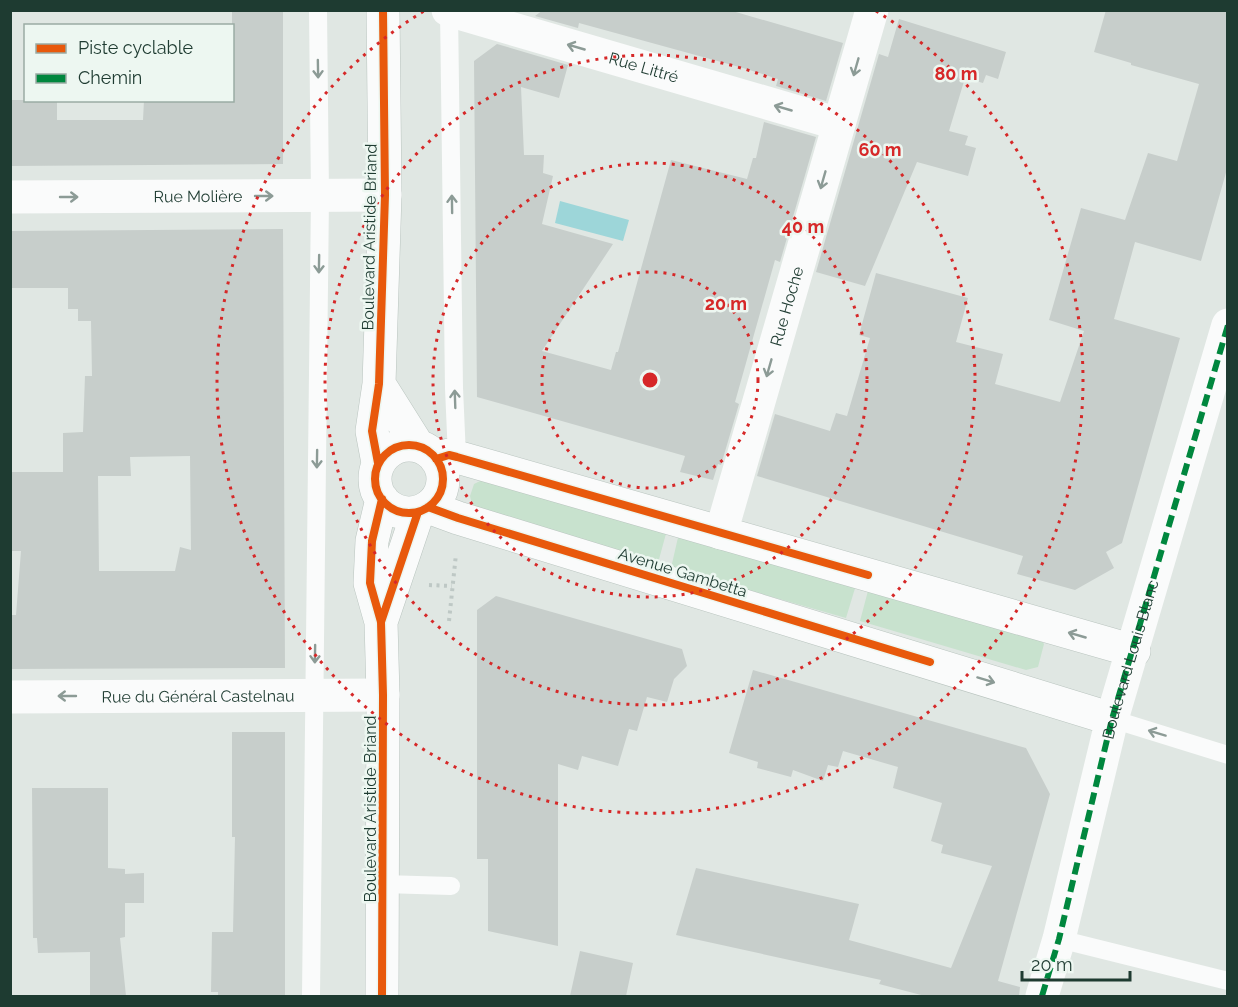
<svg xmlns="http://www.w3.org/2000/svg" width="1238" height="1007" font-family="Raleway,sans-serif">
<style>
.green{fill:#c8e2ce}
.water{fill:#9dd6d9}
.building{fill:#c7cecb;fill-rule:evenodd}
.lines{fill:none;stroke-linecap:round;stroke-linejoin:round}
.secondary-casing{stroke:#b9c4bf;stroke-width:34}
.path{stroke:#bec8c5;stroke-width:4;stroke-dasharray:3 4.5;stroke-linecap:butt}
.lane{stroke:#fafbfb;stroke-width:18}
.street{stroke:#fafbfb;stroke-width:33}
.secondary{stroke:#fafbfb;stroke-width:33}
.quiet{stroke:#00873e;stroke-width:6;stroke-dasharray:12 6;stroke-linecap:butt}
.cycleway-casing{stroke:#edf7f1;stroke-width:11}
.cycleway{stroke:#e8590c;stroke-width:8}
.oneway{stroke:#8c9b96}
.ring{fill:none;stroke:#d62828;stroke-width:3;stroke-dasharray:3 6}
.labels{text-anchor:middle;stroke-width:5;stroke-linejoin:round;paint-order:stroke}
.street-label{font-size:16px;fill:#1e3b31;stroke:#edf7f1}
.centre{fill:#d62828;stroke:#edf7f1;stroke-width:3}
.ring-label{font-size:18px;text-anchor:middle;font-weight:bold;fill:#d62828;stroke:#edf7f1;stroke-width:5;stroke-linejoin:round;paint-order:stroke}
</style>
<rect width="100%" height="100%" fill="#e0e7e3"/>
<path class="green" d="M486 478 667 530 658 563 473 509 470 496 474 484Z
M679 533 856 585 846 618 671 568Z
M869 587 1038 636 1044 644 1038 667 1026 670 860 621Z"/>
<path class="water" d="M560 201 629 220 623 241 555 223Z"/>
<path class="building" d="M232 10H283V164L10 166 11 100H57V120H143L144 100H232Z
M543 10H729L843 43 826 101 776 86 778 79 743 68 579 23 578 28 535 16Z
M1106 10H1227V169L1201 261 1135 242 1114 319 1180 338 1122 543 1106 552 1114 568 1075 590 1017 574 1023 556 757 476 775 414 830 431 836 413 847 416 870 338 859 335 876 273 968 298 956 342 1003 354 995 384 1060 402 1084 331 1049 320 1081 208 1125 220 1148 153 1177 161 1199 84 1131 65V63L1094 52Z
M899 19 1006 52 998 79 986 75 983 83 965 78 949 131 968 136 965 145 976 148 968 176 917 162 865 286 816 272 879 54 888 57Z
M497 44 568 65 559 98 521 87 524 155H544L543 173 553 176 542 224 613 244 542 351 611 370 616 352H618L671 160 747 179 753 158H756L764 122 816 137 780 262 775 260 735 402 739 404 721 465 718 464 713 480 680 472 685 456 477 397 474 61Z
M283 229 285 668 10 669V615H16L21 551H10V472H63V433L83 432 85 376H92L91 321H78V309H68V288H10V231ZM190 456 191 550 180 547 175 571H99L98 476H131L130 457Z
M496 596 682 649 687 666 674 679 667 702 647 697 637 731 629 729 618 766 582 756 578 770 558 764V946L488 931V859H477V610Z
M753 670 1026 748 1050 794 998 981 1020 987 1019 996H925L879 984 881 980 676 935 696 868 859 904 849 940 951 968 992 866 941 853 943 845 931 841 942 803 893 788 898 767 843 751 838 767 828 765 823 781 793 770 791 777 757 768 758 762 729 753Z
M232 732H285V996H218V992H211L212 932H233L235 837H232Z
M32 788H108V868L125 869V874L144 873V903H125V937L120 938 126 996H90V952L38 953 37 938H33Z
M580 951 633 963 626 996H570Z"/>
<g class="lines">
<g class="secondary-casing">
<path id="secondary" d="M379 384 418 446
M375 479a34 34 0 1 1 68 0a34 34 0 1 1-68 0Z
M436 459 449 455 457 457 1134 651
M378 463 372 431 379 384 385 195 383 10
M382 499 372 541 370 583 381 622 383 695 382 996
M428 507 458 518 1112 719
M381 622 418 512"/>
</g>
<path class="path" d="M429 585 452 586
M449 621 456 554"/>
<path class="lane" d="M449 10 454 388 457 457
M1112 719 1228 755
M383 884 451 886
M1059 939 1228 981
M311 996 320 196 318 10"/>
<g class="street">
<path id="s1" d="M448 10 839 124"/>
<path id="s2" d="M10 197 385 195"/>
<path id="s3" d="M721 533 872 10"/>
<path id="s4" d="M10 697 383 695"/>
<path id="s5" d="M1042 996 1059 939 1112 719 1228 325"/>
</g>
<use href="#secondary" class="secondary"/>
<path class="quiet" d="M1042 996 1059 939 1112 719 1228 325"/>
<g class="cycleway-casing">
<path id="cycleway" d="M375 479a34 34 0 1 1 68 0a34 34 0 1 1-68 0Z
M436 459 449 455 457 457 868 575
M378 463 372 431 379 384 385 195 383 10
M382 499 372 541 370 583 381 622 383 695 382 996
M428 507 458 518 930 662
M381 622 418 512"/>
</g>
<use href="#cycleway" class="cycleway"/>
</g>
<defs><path id="oneway-shaft" d="M-6 0H5M1.5-3L5.5 0L1.5 3" fill="none" stroke-width="1.6" stroke-linecap="round" stroke-linejoin="round" transform="scale(1.5)"/></defs>
<g class="oneway">
<use href="#oneway-shaft" transform="translate(576 47) rotate(-164)"/>
<use href="#oneway-shaft" transform="translate(856 67) rotate(106)"/>
<use href="#oneway-shaft" transform="translate(318 69) rotate(89)"/>
<use href="#oneway-shaft" transform="translate(783 108) rotate(-164)"/>
<use href="#oneway-shaft" transform="translate(823 180) rotate(106)"/>
<use href="#oneway-shaft" transform="translate(264 196)"/>
<use href="#oneway-shaft" transform="translate(69 197)"/>
<use href="#oneway-shaft" transform="translate(452 204) rotate(-91)"/>
<use href="#oneway-shaft" transform="translate(319 264) rotate(91)"/>
<use href="#oneway-shaft" transform="translate(769 368) rotate(106)"/>
<use href="#oneway-shaft" transform="translate(455 399) rotate(-92)"/>
<use href="#oneway-shaft" transform="translate(317 459) rotate(91)"/>
<use href="#oneway-shaft" transform="translate(1077 635) rotate(-164)"/>
<use href="#oneway-shaft" transform="translate(315 654) rotate(91)"/>
<use href="#oneway-shaft" transform="translate(986 680) rotate(17)"/>
<use href="#oneway-shaft" transform="translate(67 696) rotate(180)"/>
<use href="#oneway-shaft" transform="translate(1157 733) rotate(-163)"/>
</g>
<g class="ring">
<circle cx="650" cy="380" r="108"/>
<circle cx="650" cy="380" r="217"/>
<circle cx="650" cy="380" r="325"/>
<path d="M876 11A433 433 0 1 1 424 11"/>
</g>
<g class="labels">
<g class="street-label">
<text dy="6" stroke="none"><textPath href="#s1" startOffset="204">Rue Littré</textPath></text>
<text dy="6" stroke="none"><textPath href="#s2" startOffset="188">Rue Molière</textPath></text>
<text transform="translate(369 237) rotate(-89)" y="6">Boulevard Aristide Briand</text>
<text dy="6" stroke="none"><textPath href="#s3" startOffset="236">Rue Hoche</textPath></text>
<text transform="translate(683 572) rotate(17)" y="6">Avenue Gambetta</text>
<text dy="6" stroke="none"><textPath href="#s5" startOffset="348">Boulevard Louis Blanc</textPath></text>
<text dy="6" stroke="none"><textPath href="#s4" startOffset="188">Rue du Général Castelnau</textPath></text>
<text transform="translate(370 809) rotate(-90)" y="6">Boulevard Aristide Briand</text>
</g>
</g>
<circle cx="650" cy="380" r="9" class="centre"/>
<g class="ring-label">
<text x="956" y="80">80 m</text>
<text x="880" y="156">60 m</text>
<text x="803" y="233">40 m</text>
<text x="726" y="310">20 m</text>
</g>
<rect width="1238" height="1007" fill="none" stroke="#1e3b31" stroke-width="24"/>
<rect x="24" y="24" width="210" height="78" fill="#edf7f1" stroke="#9aaca4" stroke-width="1.5"/>
<rect x="36" y="44" width="30" height="9" fill="#e8590c" stroke="#9aaca4" stroke-width="1.5"/>
<text x="78" y="54" font-size="18" fill="#1e3b31">Piste cyclable</text>
<rect x="36" y="74" width="30" height="9" fill="#00873e" stroke="#9aaca4" stroke-width="1.5"/>
<text x="78" y="84" font-size="18" fill="#1e3b31">Chemin</text>
<path d="M1022 971v9h108v-9" fill="none" stroke="#1e3b31" stroke-width="3"/>
<text x="1031" y="971" font-size="18" fill="#1e3b31" stroke="#edf7f1" stroke-width="4.5" paint-order="stroke">20 m</text>
</svg>
